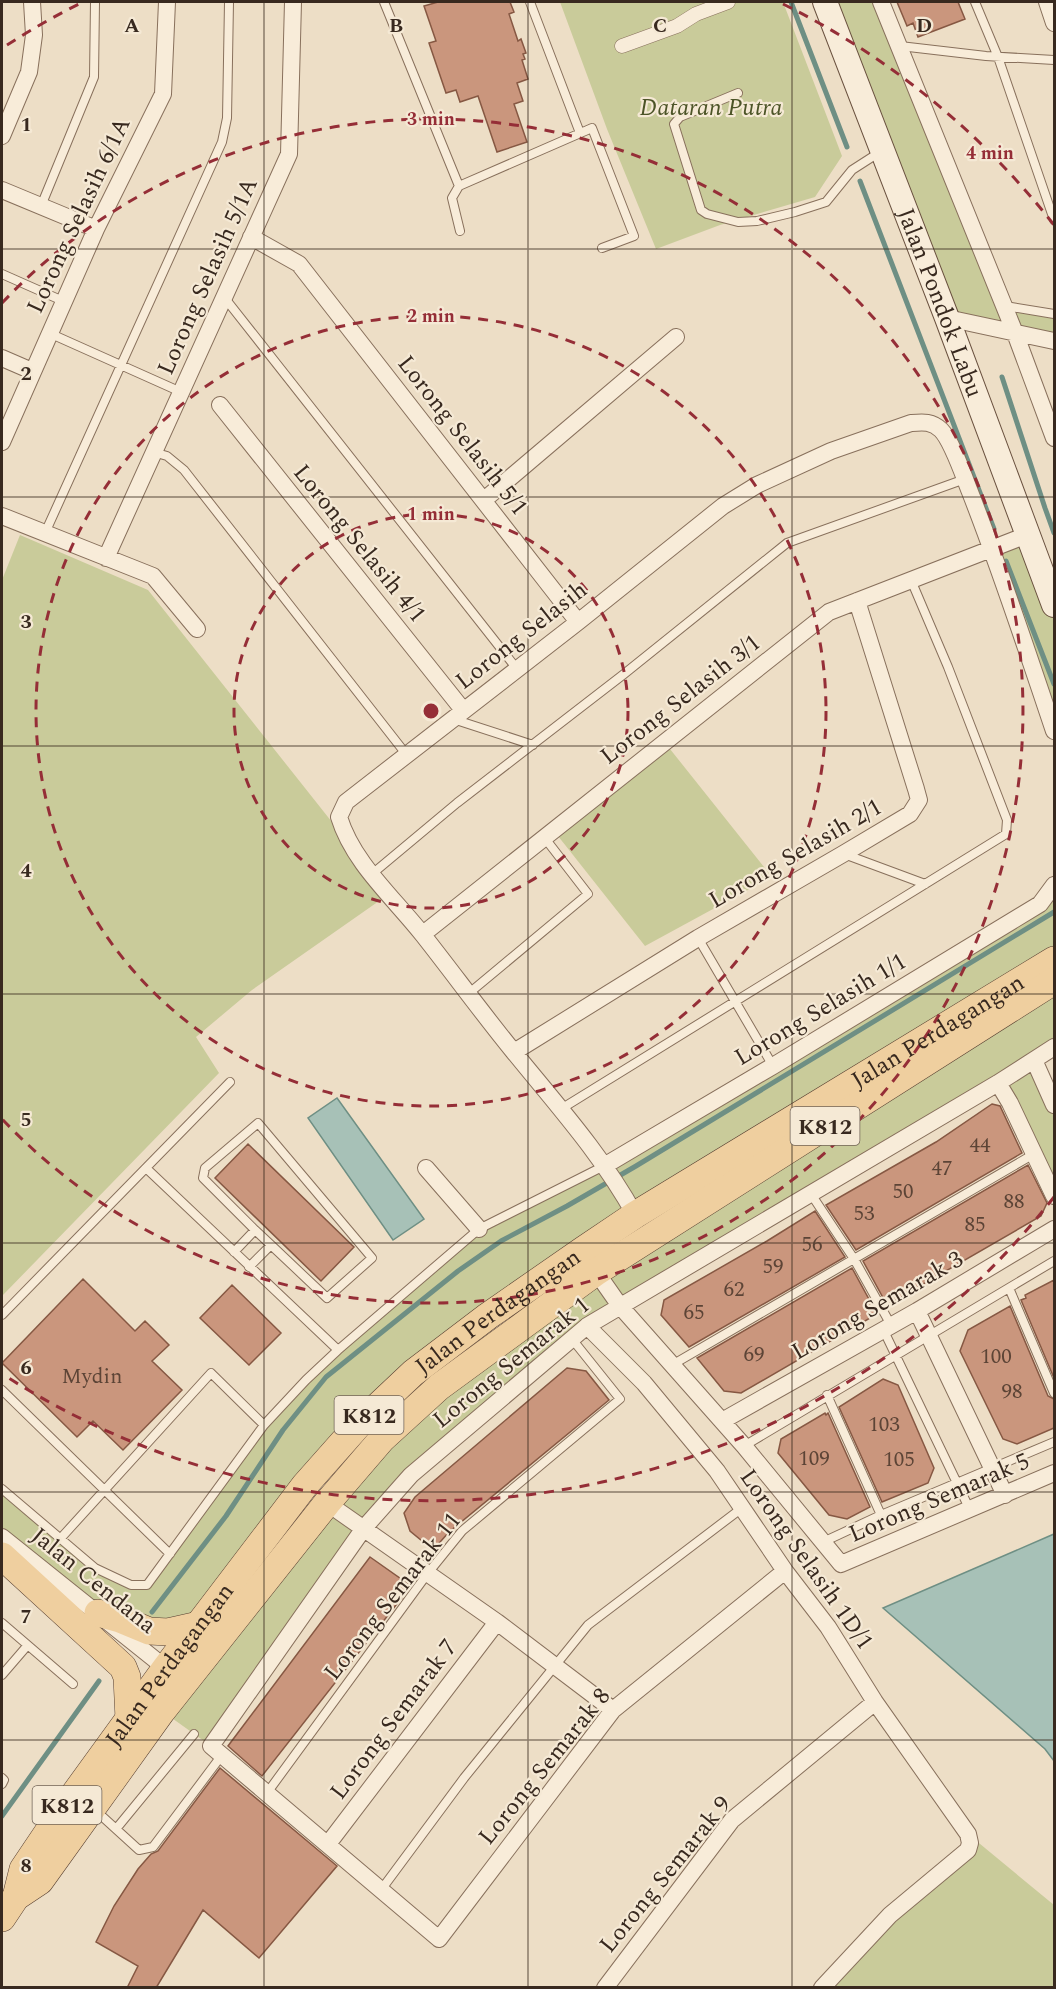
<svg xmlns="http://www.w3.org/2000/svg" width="1056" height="1989" font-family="Spectral,serif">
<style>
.green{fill:#c9cb9a}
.water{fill:#a7c1b7;stroke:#6e8f84;stroke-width:1.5}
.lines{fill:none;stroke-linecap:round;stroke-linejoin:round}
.stream{stroke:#6e8f84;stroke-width:5}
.building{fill:#ca967d;stroke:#865843;stroke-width:1.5}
.service-casing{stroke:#88705c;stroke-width:10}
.pedestrian-casing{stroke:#88705c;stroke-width:15}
.minor-casing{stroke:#88705c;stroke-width:18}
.secondary-casing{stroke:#6a513f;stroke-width:26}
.primary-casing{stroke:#563e30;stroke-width:28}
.service{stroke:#f8ecd9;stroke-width:8}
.pedestrian{stroke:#f8ecd9;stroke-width:14}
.minor{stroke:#f8ecd9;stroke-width:16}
.secondary{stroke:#f8ecd9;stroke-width:24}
.primary{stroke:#efcf9f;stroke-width:27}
.grid{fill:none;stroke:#38291f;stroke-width:1.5;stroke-opacity:0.55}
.ring{fill:none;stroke:#952e37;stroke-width:3;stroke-dasharray:10 8}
.labels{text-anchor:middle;stroke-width:4.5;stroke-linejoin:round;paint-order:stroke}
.number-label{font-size:21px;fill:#5c4436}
.shield{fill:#f5e9d5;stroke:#716356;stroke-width:1.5}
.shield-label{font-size:22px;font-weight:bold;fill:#38291f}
.park-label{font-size:24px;font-style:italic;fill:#4c5427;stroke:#f5e9d5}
.street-label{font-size:24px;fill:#38291f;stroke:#f5e9d5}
.grid-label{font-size:20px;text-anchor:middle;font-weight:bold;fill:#38291f;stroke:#f5e9d5;stroke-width:4.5;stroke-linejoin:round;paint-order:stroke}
.centre{fill:#952e37;stroke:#f5e9d5;stroke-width:3}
.ring-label{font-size:18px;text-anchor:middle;font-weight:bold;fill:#952e37;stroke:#f5e9d5;stroke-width:4.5;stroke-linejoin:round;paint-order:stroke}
</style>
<rect width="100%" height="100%" fill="#eddec6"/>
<path class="green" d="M560 2H783L842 156 815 197 720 225 656 249 607 129Z
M825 2H881L1004 306 1054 314V341L947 318Z
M20 535 148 590 389 894 252 990 196 1037 219 1073 2 1296V580Z
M1027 535 1054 605V731L992 548Z
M670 749 772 877 645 946 558 836Z
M1054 885V960L413 1373 199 1625 120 1619 2 1537V1489L95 1568 131 1585H147L264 1425 338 1350 479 1229 606 1169 773 1066Z
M1054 981V1047L1034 1060 1054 1105V1196L998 1083 620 1306 411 1475 211 1746 162 1711 439 1387Z
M968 1834 1054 1905V1987L822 1988 968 1851Z"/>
<path class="water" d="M337 1098 424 1219 393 1240 308 1118Z
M1054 1534V1761L1045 1749 883 1608Z"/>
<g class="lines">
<path class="stream" d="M791 2 847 147
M860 181 994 529
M1002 377 1045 508 1054 533
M1006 561 1054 684
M152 1612 226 1516 283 1430 326 1377 458 1271 501 1241 567 1206 636 1166 1054 912
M2 1816 99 1681"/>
</g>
<path class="building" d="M438 2H510L514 12 509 14 518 41 521 39 526 53 523 54 525 59 522 60 528 79 517 83 523 101 514 104 527 142 497 152 478 96 460 102 456 90 446 93 429 43 436 41 424 6Z
M897 2H958L965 19 918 37 913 23 907 26Z
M992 1104 1000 1106 1022 1153 856 1250 826 1205 936 1142Z
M248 1144 354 1247 321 1281 215 1178Z
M1028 1165 1047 1203 1041 1216 887 1305 863 1261Z
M815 1211 845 1257 689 1347 661 1315 664 1300 767 1241Z
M852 1268 877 1314 741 1393 724 1391 697 1358Z
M83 1279 135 1331 145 1321 169 1345 152 1361 182 1390 123 1450 93 1421 77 1437 2 1363Z
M1054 1280V1378L1021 1300 1026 1298 1025 1295Z
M232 1285 281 1333 249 1365 200 1318Z
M1010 1306 1048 1396 1054 1399V1428L1017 1444 1003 1439 960 1351 968 1330Z
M567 1368 586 1371 609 1400 449 1532 433 1550 410 1531 404 1513 415 1497Z
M883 1379 898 1385 934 1468 928 1483 882 1502 839 1407Z
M825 1413 826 1415 828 1413 870 1507 847 1519 829 1515 778 1453 781 1439Z
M370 1557 411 1586 262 1776 228 1746Z
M220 1768 337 1866 259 1958 203 1910 156 1988H127L138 1966 96 1942 114 1906 138 1869 151 1854 158 1851Z"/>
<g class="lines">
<g class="service-casing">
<path id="service" d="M384 2 459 186
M530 2 580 133
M975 2 998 57 1054 220
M900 46 986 56 1054 60
M738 93 680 117 674 124 701 210 707 214 738 222 757 221 795 212 826 202 852 170 880 152
M41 206 94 77 95 2
M460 231 452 198 459 186 592 128 634 236 602 248
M2 274 63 301
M224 297 517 669
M1005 306 1054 314
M49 333 181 392
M153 452 167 456 184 470 406 754
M45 533 222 142 227 118 229 2
M453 719 533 745
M844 854 925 884
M372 874 457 803 624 674 787 543 965 479
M698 938 773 1066
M468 994 588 894 544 837
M561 1109 1006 834 1007 820 948 667 911 580
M146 1168 338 1350
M811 1194 854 1259 891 1325
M255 1230 271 1245
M234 1252 255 1230 203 1178 205 1168 258 1123 372 1258 327 1298 271 1245 249 1267
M1009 1288 1054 1393
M2 1315 230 1082
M883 1329 970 1510
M672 1365 1034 1154
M2 1390 170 1554
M827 1395 881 1515
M744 1446 1054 1261
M2 1489 95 1568 131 1585H147L264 1425 306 1380 338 1350 479 1229 604 1166
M60 1539 211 1373 264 1425
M823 1542 881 1515 1054 1442
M2 1623 73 1684
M2 1675 27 1646
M2 1778 4 1780 2 1784
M267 1793 428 1573 462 1531 620 1399 572 1339
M94 1809 139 1850 153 1847 222 1755
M116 1829 194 1734
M381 1890 464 1778 588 1625 742 1508"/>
</g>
<g class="pedestrian-casing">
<path id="pedestrian" d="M622 46 677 26 696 14 728 2"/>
</g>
<g class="minor-casing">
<path id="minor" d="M881 2 1015 333 1054 438
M1047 2 1054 23
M2 136 29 72 34 35 32 2
M2 190 96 229
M251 237 299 264 578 622
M947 318 1054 341
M2 358 32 371
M220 405 463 710
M2 442 96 229 163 94 167 2
M484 500 676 337
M2 516 153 576 197 629
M106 558 289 154 293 2
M423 934 829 612 1027 535
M514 1052 698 938 843 854 910 814 919 800 916 789 857 601
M1034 1060 1054 1105
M998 1083 1010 1103 1054 1196
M604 1166 773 1066 1040 904 1054 885
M426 1168 479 1229
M635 1215C602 1155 556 1104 513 1051 482 1013 453 973 423 935 394 898 353 863 339 817L346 802 578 622 723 506 757 485 831 451 911 423C923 422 932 421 941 430 952 441 964 477 970 492 1001 571 1027 651 1054 731
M592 1266 620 1306 744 1446 841 1564 1054 1473
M917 1311 1005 1495
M587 1326 644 1383 717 1471 785 1571 828 1627 875 1702 968 1834 970 1843 968 1850 890 1915 822 1988
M722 1421 917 1311 1054 1229
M327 1503 497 1622 613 1710
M2 1537 173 1674
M785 1571 613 1710 439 1939 211 1746 364 1528 411 1475 587 1326 998 1083 1054 1047
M328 1844 497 1622
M605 1988 732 1820 875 1702"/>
</g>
<g class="secondary-casing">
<g id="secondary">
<path id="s1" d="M825 2 947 318 1054 605"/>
</g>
</g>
<g class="primary-casing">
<g id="primary">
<path d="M2 1556 123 1667 127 1677 129 1719"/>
<path d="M98 1613 120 1619 149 1631 168 1632 199 1625"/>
<path id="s2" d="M16 1897 23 1869 62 1811 165 1669 305 1485 360 1423 413 1373 488 1316 583 1250 635 1215 1054 960"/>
<path d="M2 1918 16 1897 40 1881 162 1711 327 1503 382 1439 439 1387 596 1272 1054 981"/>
</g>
</g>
<use href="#service" class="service"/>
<use href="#pedestrian" class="pedestrian"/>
<use href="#minor" class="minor"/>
<use href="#secondary" class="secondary"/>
<use href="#primary" class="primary"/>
</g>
<path class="grid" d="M264 2V1988M528 2V1988M792 2V1988M2 249H1054M2 497H1054M2 746H1054M2 994H1054M2 1243H1054M2 1492H1054M2 1740H1054"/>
<g class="ring">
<circle cx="431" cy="711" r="197"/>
<circle cx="431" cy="711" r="395"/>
<path d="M2 303A592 592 0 1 1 2 1119"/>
<path d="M1054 1197A790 790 0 0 1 7 1377M7 45A790 790 0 0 1 79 4M783 4A790 790 0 0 1 1054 225"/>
</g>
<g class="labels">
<g class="number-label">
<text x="980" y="1152">44</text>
<text x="942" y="1175">47</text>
<text x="903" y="1198">50</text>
<text x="1014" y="1208">88</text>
<text x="864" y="1220">53</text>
<text x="975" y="1231">85</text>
<text x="812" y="1251">56</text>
<text x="773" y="1273">59</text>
<text x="734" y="1296">62</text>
<text x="694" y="1319">65</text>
<text x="754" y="1361">69</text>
<text x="996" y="1363">100</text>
<text x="92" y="1383">Mydin</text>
<text x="1012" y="1398">98</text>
<text x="884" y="1431">103</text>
<text x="814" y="1465">109</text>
<text x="899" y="1466">105</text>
</g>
<g class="shield">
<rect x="790.5" y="1107" width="69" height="38" rx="4.5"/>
<rect x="334.5" y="1396" width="69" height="38" rx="4.5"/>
<rect x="32.5" y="1786" width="69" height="38" rx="4.5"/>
</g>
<g class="shield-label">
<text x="825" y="1134">K812</text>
<text x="369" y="1423">K812</text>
<text x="67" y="1813">K812</text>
</g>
<g class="park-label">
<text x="711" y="115">Dataran Putra</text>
</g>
<g class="street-label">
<text transform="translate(78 215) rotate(-65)" y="8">Lorong Selasih 6/1A</text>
<text transform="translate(207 276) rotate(-66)" y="8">Lorong Selasih 5/1A</text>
<text dy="8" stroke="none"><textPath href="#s1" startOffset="322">Jalan Pondok Labu</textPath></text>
<text transform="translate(463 435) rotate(52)" y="8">Lorong Selasih 5/1</text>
<text transform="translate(360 543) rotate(51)" y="8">Lorong Selasih 4/1</text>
<text transform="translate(521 635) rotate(-38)" y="8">Lorong Selasih</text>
<text transform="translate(680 699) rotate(-38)" y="8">Lorong Selasih 3/1</text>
<text transform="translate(795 853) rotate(-30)" y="8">Lorong Selasih 2/1</text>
<text transform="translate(820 1009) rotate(-31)" y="8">Lorong Selasih 1/1</text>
<text dy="8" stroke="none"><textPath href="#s2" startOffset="1288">Jalan Perdagangan</textPath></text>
<text transform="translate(877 1305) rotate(-30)" y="8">Lorong Semarak 3</text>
<text dy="8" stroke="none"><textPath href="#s2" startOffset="766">Jalan Perdagangan</textPath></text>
<text transform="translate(511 1362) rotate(-39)" y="8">Lorong Semarak 1</text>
<text transform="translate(939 1497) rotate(-23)" y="8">Lorong Semarak 5</text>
<text transform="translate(807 1559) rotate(55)" y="8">Lorong Selasih 1D/1</text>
<text transform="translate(94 1580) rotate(39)" y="8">Jalan Cendana</text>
<text transform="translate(392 1596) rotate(-52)" y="8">Lorong Semarak 11</text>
<text dy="8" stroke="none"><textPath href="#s2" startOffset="280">Jalan Perdagangan</textPath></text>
<text transform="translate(393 1719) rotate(-53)" y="8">Lorong Semarak 7</text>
<text transform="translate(544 1766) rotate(-51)" y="8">Lorong Semarak 8</text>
<text transform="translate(665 1874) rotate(-51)" y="8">Lorong Semarak 9</text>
</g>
</g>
<g class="grid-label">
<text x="132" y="32">A</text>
<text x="396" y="32">B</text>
<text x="660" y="32">C</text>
<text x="924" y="32">D</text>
<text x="26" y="131">1</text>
<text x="26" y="380">2</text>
<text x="26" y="628">3</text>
<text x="26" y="877">4</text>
<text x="26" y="1126">5</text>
<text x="26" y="1374">6</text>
<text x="26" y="1623">7</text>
<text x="26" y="1872">8</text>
</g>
<circle cx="431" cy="711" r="9" class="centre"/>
<g class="ring-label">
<text x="431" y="125">3 min</text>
<text x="990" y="159">4 min</text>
<text x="431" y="322">2 min</text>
<text x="431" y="520">1 min</text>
</g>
<rect width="1056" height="1989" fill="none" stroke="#38291f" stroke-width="6"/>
</svg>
